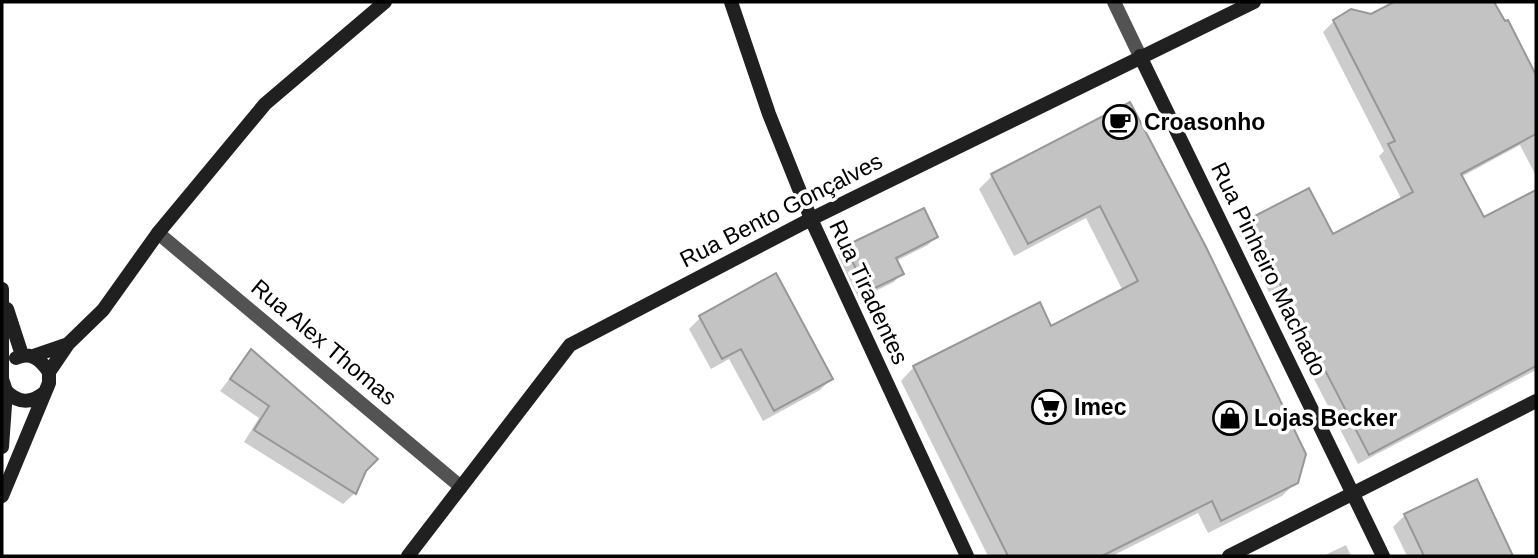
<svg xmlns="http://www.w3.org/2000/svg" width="1538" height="558" font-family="Helvetica,sans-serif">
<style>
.shadow{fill:#0003}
.building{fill:#c3c3c3;stroke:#979797;stroke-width:2}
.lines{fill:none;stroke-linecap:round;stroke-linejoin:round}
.street{stroke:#535353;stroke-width:14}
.secondary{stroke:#202020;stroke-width:14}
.labels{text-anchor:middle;stroke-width:7;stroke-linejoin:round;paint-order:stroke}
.poi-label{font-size:23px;font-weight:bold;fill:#000;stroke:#fff;text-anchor:start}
.street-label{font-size:23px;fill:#000;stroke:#fff}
</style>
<rect width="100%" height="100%" fill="#fff"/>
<path class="shadow" d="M1393 2H1494L1536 79V176L1520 145 1461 177 1483 220 1536 192V370L1358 464 1238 232 1249 221 1332 237 1402 200 1379 156 1384 151 1323 32 1334 21 1371 16Z
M1129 104 1296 482 1282 496 1208 533 1198 513 1112 556H988L901 381 914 367 1051 328 1123 291 1086 218 1014 256 979 189 992 176Z
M936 237 928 245 896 261 902 273 894 282 859 299 838 255 846 247Z
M775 276 831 379 820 390 763 421 729 359 711 369 689 329 700 318Z
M251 351 364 470 355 493 343 504 244 442 259 418 220 391Z
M1476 481 1511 556H1407L1393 527 1405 515Z
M1346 545 1351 556H1323Z"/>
<path class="building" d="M1394 2H1494L1505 21 1508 20 1536 75V134L1461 174 1484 217 1536 190V366L1369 455 1247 220 1309 188 1333 234 1413 192 1388 144 1395 141 1333 20 1351 9 1371 14Z
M1130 102 1206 247 1306 454 1298 483 1221 521 1212 501 1102 556H1008L913 366 1040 302 1051 326 1138 281 1100 206 1028 244 991 174Z
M924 208 938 237 896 258 904 274 867 292 845 246Z
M776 273 833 379 774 411 741 349 722 359 699 316Z
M251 349 378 459 366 471 356 494 254 430 269 406 230 379Z
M1477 479 1513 556H1424L1404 514Z"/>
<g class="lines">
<path class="street" d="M1114 2 1140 56
M158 233 461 487"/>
<path class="secondary" d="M731 2 769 114 811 219 967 556
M1140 56 1383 556
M2 289V379L6 391 2 447
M7 309 22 355
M33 356 68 344
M16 358C31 351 41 360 49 372
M6 391C18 403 30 404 44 393
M2 496 49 383V372L68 344 103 310 158 233 265 104 385 2
M408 556 570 345 811 219 1254 2
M1229 556 1536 401"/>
</g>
<defs>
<g id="cafe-ring" transform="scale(1.75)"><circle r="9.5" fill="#fff" stroke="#000" stroke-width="1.5"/><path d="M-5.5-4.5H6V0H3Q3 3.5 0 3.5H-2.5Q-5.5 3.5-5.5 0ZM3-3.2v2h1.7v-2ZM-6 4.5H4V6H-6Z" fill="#000"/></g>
<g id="supermarket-ring" transform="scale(1.75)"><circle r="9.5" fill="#fff" stroke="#000" stroke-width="1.5"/><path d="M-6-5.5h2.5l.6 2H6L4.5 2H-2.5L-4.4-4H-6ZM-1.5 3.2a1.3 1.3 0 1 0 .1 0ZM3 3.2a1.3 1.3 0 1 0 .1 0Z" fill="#000"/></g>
<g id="shop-ring" transform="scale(1.75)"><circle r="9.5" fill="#fff" stroke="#000" stroke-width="1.5"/><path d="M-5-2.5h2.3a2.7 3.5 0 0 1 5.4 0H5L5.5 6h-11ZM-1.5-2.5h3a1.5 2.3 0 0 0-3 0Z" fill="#000"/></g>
</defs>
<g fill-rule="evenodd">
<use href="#cafe-ring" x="1120" y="122"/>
<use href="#supermarket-ring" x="1049" y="407"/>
<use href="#shop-ring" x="1230" y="418"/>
</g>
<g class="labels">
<g class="poi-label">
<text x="1144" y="130">Croasonho</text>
<text x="1074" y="415">Imec</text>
<text x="1254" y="426">Lojas Becker</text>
</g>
<g class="street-label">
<text transform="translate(781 210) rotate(-27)" y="8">Rua Bento Gonçalves</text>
<text transform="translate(1269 269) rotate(64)" y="8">Rua Pinheiro Machado</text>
<text transform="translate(869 292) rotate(65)" y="8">Rua Tiradentes</text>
<text transform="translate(324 342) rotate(40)" y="8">Rua Alex Thomas</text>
</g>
</g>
<rect width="1538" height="558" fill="none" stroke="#000000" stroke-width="7"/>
</svg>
